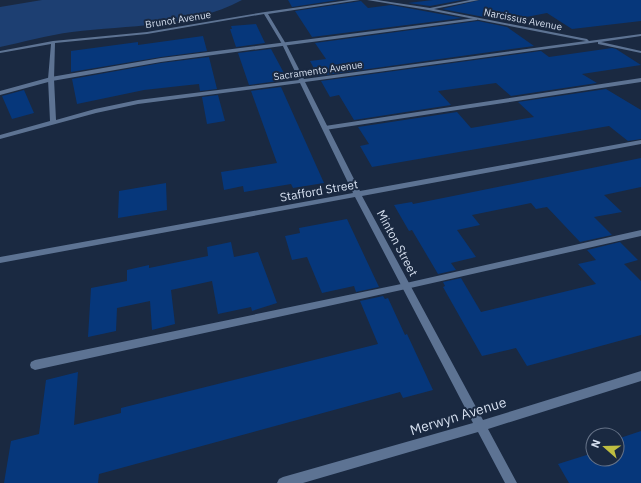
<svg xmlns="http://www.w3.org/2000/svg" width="641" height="483" font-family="'IBM Plex Sans',sans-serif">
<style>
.green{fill:#1d3f72}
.building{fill:#06377b}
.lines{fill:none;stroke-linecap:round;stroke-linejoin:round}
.lane{fill:#5d7393;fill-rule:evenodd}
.street{fill:#5d7393;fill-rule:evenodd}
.labels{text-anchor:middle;stroke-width:4;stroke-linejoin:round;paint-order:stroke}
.far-street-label{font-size:10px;fill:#d5dfef;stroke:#1a2941}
.street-label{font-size:12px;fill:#d5dfef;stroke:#1a2941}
.near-street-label{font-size:14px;fill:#d5dfef;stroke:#1a2941}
</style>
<rect width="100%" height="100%" fill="#1a2941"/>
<path class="green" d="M42 0H242C189 28 129 25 72 32 48 35 24 42 0 47V7Z"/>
<path class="building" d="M288 0H338L292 7Z
M433 0H462L430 6 408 3Z
M480 0H641V21L572 29 547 13 505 21 442 9Z
M361 1 368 8 391 5 462 18 312 37 295 11Z
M478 21 507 27 534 46 318 76 310 61 326 59 315 43Z
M256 24 265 43 236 47 230 29H232L231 26Z
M203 36 207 51 161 57 71 72V51L138 42V45Z
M612 48 616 49 641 65 582 74 597 83 511 96 496 83 438 91 451 105 354 120 339 95 330 97 321 81 541 51 549 57Z
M271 49 285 75 276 77 278 81 249 85 238 53Z
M209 57 217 89 200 91 199 84 180 86 144 90 77 104 72 79 161 63Z
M281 87 324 183 293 188 291 184 244 192 243 186 224 190 221 172 277 163 251 91Z
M606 89 641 110V139L628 141 609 126 372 167 360 146 369 144 358 127 457 112 471 128 534 117 518 102Z
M24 90 34 113 12 119 2 96Z
M218 95 225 121 207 124 202 97Z
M641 158V187L604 195 622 212 594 217 612 235 580 242 547 207 536 209 531 203 472 215 480 225 457 230 476 257 451 263 456 270 438 274 412 230 409 231 394 205 412 202 413 204 458 195Z
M166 183 167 210 118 218 119 191Z
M347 219 379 287 356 292 354 286 322 293 307 257 292 260 285 236 300 233 299 228Z
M231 242 234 257 258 252 277 303 252 311 251 307 218 314 212 281 171 290 175 324 152 330 150 301 117 308 116 331 88 337 91 288 127 281V270L149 265V268L208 256 207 247Z
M620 242 638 260 624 264 641 281V335L527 366 516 348 482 356 443 287 445 286 443 282 461 278 481 312 596 284 578 264 596 260 587 250Z
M383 296 385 299 388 298 405 335 407 334 433 390 403 398 400 392 99 474 98 483H4L11 441 39 434 46 380 78 372 74 425 121 413V408L378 344 360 301Z
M641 431V483H569L558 464 593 453V459H617V439Z"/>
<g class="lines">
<path class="lane" d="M475 18 477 19V20L161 62 52 81 0 95V91L51 77 161 58Z
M641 78V82L325 130 322 128 325 126Z
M641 230V236L406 289 35 370 31 368 30 365 31 362 35 360 406 283Z"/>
<path class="street" d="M349 0H360L268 14 286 44 304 79 586 41 428 10 367 0H377L430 8 470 0H479L434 9 587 39 589 41 641 34V36L601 42 641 51V53L598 44V42L305 82 360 191 641 140V144L362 196 483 420 641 371V381L488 429 517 483H505L478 432 303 483H277L279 479 283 477 473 423 355 197 0 263V257L353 193 300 83 138 104 96 113 0 139V135L50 121 48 79 51 44 0 53V51L53 41 147 32 265 12ZM264 14 282 44 299 80 138 100 95 109 56 120 54 79 55 43 147 34Z"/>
</g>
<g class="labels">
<g class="far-street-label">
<text transform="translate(178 19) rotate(-9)" y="4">Brunot Avenue</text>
<text transform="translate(523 19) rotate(11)" y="4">Narcissus Avenue</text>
<text transform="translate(318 70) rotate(-8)" y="4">Sacramento Avenue</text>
</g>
<g class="street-label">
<text transform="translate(319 191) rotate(-10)" y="4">Stafford Street</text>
<text transform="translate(397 243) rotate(62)" y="4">Minton Street</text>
</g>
<g class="near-street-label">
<text transform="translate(458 416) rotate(-17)" y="5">Merwyn Avenue</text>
</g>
</g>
<g transform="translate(605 447) rotate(290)"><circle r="19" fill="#1a2941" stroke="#657287"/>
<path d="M0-3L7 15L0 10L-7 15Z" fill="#bfbe41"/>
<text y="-6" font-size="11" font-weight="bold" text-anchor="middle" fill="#d5dfef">N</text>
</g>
</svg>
